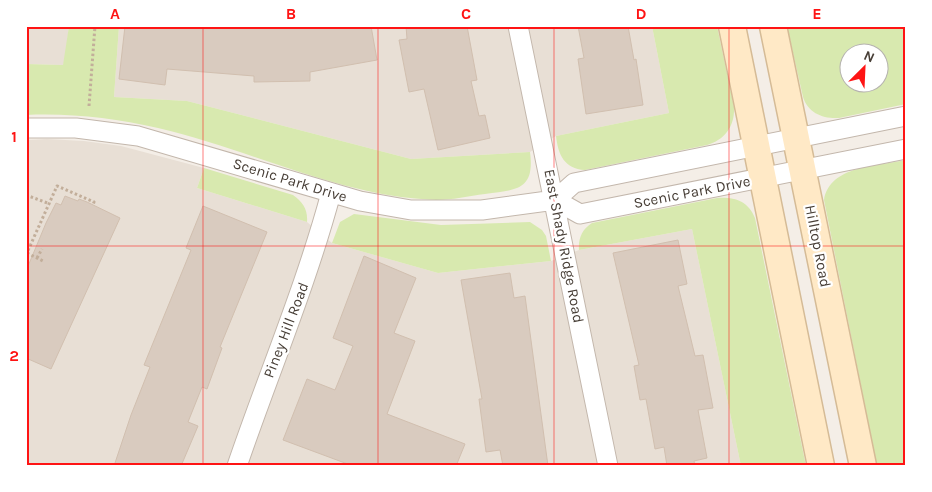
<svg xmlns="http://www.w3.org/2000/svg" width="932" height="492" font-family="Karla,sans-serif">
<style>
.residential{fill:#e8dfd5}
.green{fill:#d8e9af;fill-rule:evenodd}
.building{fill:#d9cbbf;stroke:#d1bfaf}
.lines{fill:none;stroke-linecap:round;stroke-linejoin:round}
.minor-casing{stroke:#c3b7ac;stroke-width:21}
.secondary-casing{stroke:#d5bb96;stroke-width:29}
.path{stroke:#c2ae9a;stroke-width:3;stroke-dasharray:2.5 2.5;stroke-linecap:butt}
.minor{stroke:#fff;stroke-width:19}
.secondary{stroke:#ffe9c6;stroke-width:26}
.grid{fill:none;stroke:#fe1414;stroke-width:1;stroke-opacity:0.55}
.labels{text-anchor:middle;stroke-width:4.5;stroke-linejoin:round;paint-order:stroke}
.street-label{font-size:15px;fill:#473e36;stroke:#fff}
.neatline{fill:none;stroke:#fe1414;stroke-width:2}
.grid-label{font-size:16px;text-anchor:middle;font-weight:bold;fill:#fe1414}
</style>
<rect width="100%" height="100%" fill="#f4eee7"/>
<path class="residential" d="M26 26H69L65 61 63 65 26 64Z
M119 26H652L669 113 556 136 530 152 411 159 187 101 114 97Z
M47 139 84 141 121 146 204 168 197 188 307 222 332 243 438 273 551 261 579 250 692 229 741 466H26V140Z"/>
<path class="green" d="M69 26H119L114 97 187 101 411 159 530 152C535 190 517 190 485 194 469 196 452 200 436 200 340 197 250 149 158 128 114 118 71 113 26 115V64L63 65Z
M652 26H717L734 107C735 126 725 140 707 145L585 170C564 169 558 154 556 136L669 113Z
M787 26H906V104L839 118C823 119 808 113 803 97ZM880 52V82H850V52Z
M906 160V466H877L824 200C830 165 878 166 906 160Z
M204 168 293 195C303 202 308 210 307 222L197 188Z
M717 198C735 197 748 201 755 218L806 466H741L692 229 579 250C578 239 582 229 592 223Z
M354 214 441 225 530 222 542 230 546 236 551 261 438 273 332 243 340 222Z"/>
<path class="building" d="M125 26H371L377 60 310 72V81L254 82V76L167 69 165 85 119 79Z
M406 26H467L477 80 471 81 479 116 485 115 490 138 438 150 424 89 409 92 399 40 407 39Z
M578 26H628L634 60 636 59 643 105 586 114 578 59 584 58Z
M65 196 78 201 79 199 87 202 120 218 51 369 26 358V271L46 223 56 203 61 205Z
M203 206 267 232 220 347 222 348 207 389 202 387 188 422 198 426 181 466H114L131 415 150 367 144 365 191 250 186 248Z
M678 240 687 284 678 286 695 356 703 355 713 408 698 410 707 458 694 461 695 466H667L664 447 655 449 646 399 640 400 634 366 639 365 613 253Z
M364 256 416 278 394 333 415 341 387 414 465 444 456 466H353L283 440 307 379 335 390 353 346 333 338Z
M510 273 514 298 525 296 548 466H503L500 450 486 452 479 399H482L461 280Z"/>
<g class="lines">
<g class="minor-casing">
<path id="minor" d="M518 26 608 466
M26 128H76L138 136 360 201 411 210H482L555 200 574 183 906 116
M555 200 580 214 906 149
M237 466C268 375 306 286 331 193"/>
</g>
<g class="secondary-casing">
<path id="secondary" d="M732 26 821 466
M773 26 863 466"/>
</g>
<path class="path" d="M89 106 95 26
M26 195 50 204
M27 253 43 261
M26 255 57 186 94 202 93 205
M37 258 42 249
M26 289 30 290"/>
<use href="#minor" class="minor"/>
<use href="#secondary" class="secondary"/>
</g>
<path class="grid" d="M203 26V466M378 26V466M554 26V466M729 26V466M26 246H906"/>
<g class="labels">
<g class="street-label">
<text transform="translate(290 180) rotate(17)" y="5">Scenic Park Drive</text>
<text transform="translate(692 192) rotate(-11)" y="5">Scenic Park Drive</text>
<text transform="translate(564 246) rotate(79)" y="5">East Shady Ridge Road</text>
<text transform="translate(818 246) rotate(79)" y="5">Hilltop Road</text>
<text transform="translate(286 330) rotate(-69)" y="5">Piney Hill Road</text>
</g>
</g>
<rect width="932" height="492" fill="none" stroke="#ffffff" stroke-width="55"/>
<g transform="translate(864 68) rotate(24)"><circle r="24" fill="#ffffff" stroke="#b5b2af"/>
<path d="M0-4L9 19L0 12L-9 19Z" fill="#fe1414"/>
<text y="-8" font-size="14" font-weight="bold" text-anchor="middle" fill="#473e36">N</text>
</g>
<rect x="28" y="28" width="876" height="436" class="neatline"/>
<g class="grid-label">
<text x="115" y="19">A</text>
<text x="291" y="19">B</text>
<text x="466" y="19">C</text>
<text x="641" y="19">D</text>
<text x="817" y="19">E</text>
<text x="14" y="142">1</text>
<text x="14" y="361">2</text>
</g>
</svg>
